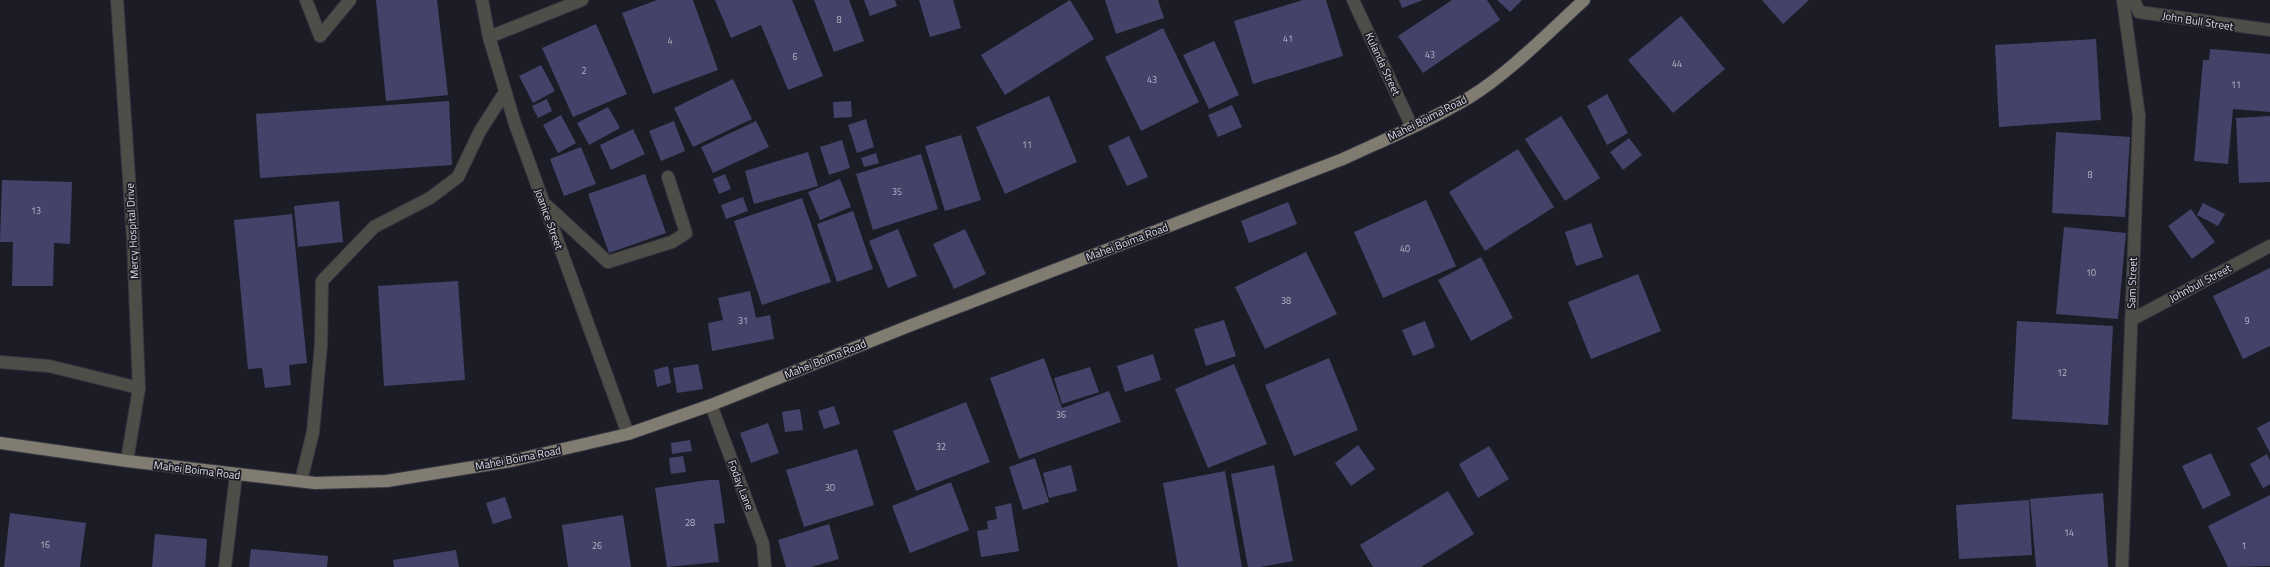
<svg xmlns="http://www.w3.org/2000/svg" width="2270" height="567" font-family="'Titillium Web',sans-serif">
<style>
.building{fill:#434369}
.lines{fill:none;stroke-linecap:round;stroke-linejoin:round}
.lane-casing{stroke:#373742;stroke-width:14}
.street-casing{stroke:#373742;stroke-width:14}
.primary-casing{stroke:#373742;stroke-width:14}
.lane{stroke:#4f4d47;stroke-width:12}
.street{stroke:#4f4d47;stroke-width:12}
.primary{stroke:#807c71;stroke-width:12}
.labels{text-anchor:middle;stroke-width:3.5;stroke-linejoin:round;paint-order:stroke}
.number-label{font-size:9px;fill:#b6b6c6}
.street-label{font-size:11px;fill:#dddde5;stroke:#1c1c27}
</style>
<rect width="100%" height="100%" fill="#1c1c27"/>
<path class="building" d="M376 0H437L448 95 386 101Z
M657 0H693L718 70 653 94 622 13Z
M715 0H792L823 76 788 90 761 25 731 38Z
M814 0H849L864 41 834 52Z
M864 0H895L897 6 870 16Z
M919 0H953L961 28 930 37Z
M1070 0 1094 39 1005 95 981 55Z
M1105 0H1158L1164 18 1116 34Z
M1303 0H1326L1343 56 1253 84 1234 21Z
M1399 0H1423L1402 8Z
M1452 0H1487L1500 20 1423 73 1398 36Z
M1497 0H1522L1510 12Z
M1762 0H1809L1783 24Z
M1681 16 1725 69 1673 113 1628 60Z
M596 24 627 94 573 117 542 48Z
M1163 28 1199 102 1141 131 1105 57Z
M2096 39 2101 120 1999 127 1995 45Z
M1214 41 1239 95 1209 109 1183 55Z
M2210 49 2270 54V112L2233 109 2228 164 2194 161 2203 60H2209Z
M541 65 555 91 533 103 519 76Z
M733 79 752 119 693 147 674 108Z
M1607 94 1628 133 1607 145 1587 106Z
M1049 96 1077 162 1005 194 976 127Z
M547 99 552 111 538 118 532 106Z
M449 101 452 165 260 178 256 114Z
M851 101 852 117 834 118 833 102Z
M1232 105 1242 127 1218 137 1208 115Z
M608 107 620 128 589 145 577 123Z
M561 115 576 143 558 153 543 125Z
M1561 116 1600 178 1565 201 1525 139Z
M2270 116V182L2239 183 2236 118Z
M866 119 874 147 857 153 848 125Z
M674 121 685 151 661 161 649 131Z
M756 121 769 147 713 173 701 147Z
M633 129 645 154 611 170 600 145Z
M2056 132 2130 137 2125 217 2052 213Z
M961 135 981 200 945 211 925 146Z
M1129 136 1148 177 1127 186 1108 146Z
M1629 138 1642 155 1623 170 1610 152Z
M842 140 850 168 829 175 820 147Z
M581 147 596 184 564 196 550 159Z
M1518 149 1554 207 1485 251 1449 192Z
M808 152 818 186 754 204 745 171Z
M876 153 879 163 864 167 861 158Z
M921 154 938 209 873 230 856 174Z
M645 174 666 233 609 253 588 194Z
M725 174 731 189 719 194 713 179Z
M840 179 851 207 820 220 808 192Z
M2 180 72 182 70 244 54 243 53 286H12L13 242H0Z
M743 197 748 211 726 219 721 205Z
M802 198 831 282 762 305 734 221Z
M1426 200 1456 266 1383 298 1354 232Z
M339 201 343 242 298 247 294 206Z
M1288 202 1297 224 1249 243 1241 221Z
M2203 203 2225 214 2218 226 2197 215Z
M2191 209 2215 242 2192 259 2168 226Z
M853 211 873 269 837 282 817 224Z
M292 214 307 363 289 365 291 385 265 388 262 368 248 369 234 220Z
M1591 223 1603 257 1576 266 1565 232Z
M2064 227 2126 233 2118 319 2056 314Z
M898 229 917 276 888 288 869 241Z
M965 229 986 274 954 289 933 244Z
M1306 252 1337 314 1265 349 1235 287Z
M1481 257 1513 318 1471 341 1438 280Z
M2270 268V346L2243 359 2213 296Z
M1638 274 1661 331 1591 359 1568 302Z
M458 281 465 380 384 386 378 286Z
M750 291 756 318 770 315 774 339 712 351 708 323 723 320 718 298Z
M1224 320 1236 356 1206 366 1194 329Z
M1425 321 1435 347 1413 356 1402 330Z
M2017 321 2113 326 2108 425 2012 419Z
M1153 354 1161 380 1125 392 1117 366Z
M1044 358 1062 408 1109 391 1121 422 1019 459 990 378Z
M1329 358 1358 430 1294 456 1265 385Z
M698 364 703 389 677 393 673 368Z
M1234 364 1267 444 1208 468 1175 389Z
M668 366 671 383 657 387 654 370Z
M1090 367 1099 392 1062 404 1054 378Z
M966 402 990 462 916 491 893 431Z
M834 406 840 424 824 429 818 411Z
M800 409 803 430 785 432 782 412Z
M2270 421V453L2257 428Z
M768 423 779 453 751 463 740 433Z
M690 440 692 451 672 454 671 443Z
M1358 445 1375 469 1351 486 1335 463Z
M1489 446 1509 479 1478 498 1459 464Z
M857 449 874 505 804 527 786 470Z
M2211 453 2231 495 2203 509 2182 466Z
M2267 454 2270 461V484L2263 488 2250 464Z
M683 456 686 472 671 474 669 458Z
M1035 458 1049 502 1023 510 1009 467Z
M1071 465 1077 491 1049 498 1043 473Z
M1274 465 1293 561 1260 567H1248L1231 474Z
M1225 471 1242 567H1178L1163 483Z
M708 480H719L725 523 714 524 719 562 667 567 655 488Z
M951 482 969 530 910 553 892 506Z
M1448 491 1474 534 1421 567H1373L1360 545Z
M2103 493 2108 567H2036L2030 499Z
M2270 495V566L2228 567 2208 526Z
M505 497 512 518 493 524 486 503Z
M2029 500 2032 555 1959 559 1956 505Z
M1011 503 1019 551 981 557 977 531 988 529 987 521 997 519 995 507Z
M10 513 86 523 80 567H4Z
M623 515 631 567H568L562 525Z
M829 524 839 559 811 567H786L778 540Z
M155 534 207 539 205 567H152Z
M251 549 328 556 327 567H249Z
M456 550 459 567H394L393 560Z"/>
<g class="lines">
<g class="lane-casing">
<path id="lane" d="M0 362 49 366 139 388"/>
</g>
<g class="street-casing">
<path id="street" d="M117 0 133 238 139 388 127 461
M306 0 320 36 350 0
M482 0 489 37 515 124 628 434
M1353 0 1412 127
M2134 0 2139 12 2270 30
M489 37 582 0
M546 205 608 262 672 242 686 233 668 177
M2131 320 2270 246
M711 405 763 544 765 567
M301 481 313 432 321 345 322 281 374 227 430 198 458 177 480 131 505 92
M225 567 236 475
M2122 567 2139 116 2123 0"/>
</g>
<g class="primary-casing">
<path id="primary" d="M0 443 127 461 315 483 387 481 511 461 628 434 711 405 909 326 1343 159C1386 139 1430 121 1470 97 1509 73 1550 31 1584 0"/>
</g>
<use href="#lane" class="lane"/>
<use href="#street" class="street"/>
<use href="#primary" class="primary"/>
</g>
<g class="labels">
<g class="number-label">
<text x="839" y="23">8</text>
<text x="1288" y="42">41</text>
<text x="670" y="44">4</text>
<text x="1430" y="58">43</text>
<text x="795" y="60">6</text>
<text x="1677" y="67">44</text>
<text x="584" y="74">2</text>
<text x="1152" y="83">43</text>
<text x="2236" y="88">11</text>
<text x="1027" y="148">11</text>
<text x="2090" y="178">8</text>
<text x="897" y="195">35</text>
<text x="36" y="214">13</text>
<text x="1405" y="252">40</text>
<text x="2091" y="276">10</text>
<text x="1286" y="304">38</text>
<text x="743" y="324">31</text>
<text x="2247" y="324">9</text>
<text x="2062" y="376">12</text>
<text x="1061" y="418">36</text>
<text x="941" y="450">32</text>
<text x="830" y="491">30</text>
<text x="690" y="526">28</text>
<text x="2069" y="536">14</text>
<text x="45" y="548">16</text>
<text x="597" y="549">26</text>
<text x="2244" y="549">1</text>
</g>
<g class="street-label">
<text transform="translate(2198 21) rotate(9)" y="4">John Bull Street</text>
<text transform="translate(1383 64) rotate(65)" y="4">Kulanda Street</text>
<text transform="translate(1427 118) rotate(-27)" y="4">Mahei Boima Road</text>
<text transform="translate(549 219) rotate(70)" y="4">Joanice Street</text>
<text transform="translate(132 231) rotate(-93)" y="4">Mercy Hospital Drive</text>
<text transform="translate(1127 242) rotate(-21)" y="4">Mahei Boima Road</text>
<text transform="translate(2132 283) rotate(-88)" y="4">Sam Street</text>
<text transform="translate(2200 283) rotate(-28)" y="4">Johnbull Street</text>
<text transform="translate(825 359) rotate(-22)" y="4">Mahei Boima Road</text>
<text transform="translate(518 458) rotate(-11)" y="4">Mahei Boima Road</text>
<text transform="translate(197 470) rotate(7)" y="4">Mahei Boima Road</text>
<text transform="translate(741 485) rotate(69)" y="4">Foday Lane</text>
</g>
</g>
</svg>
